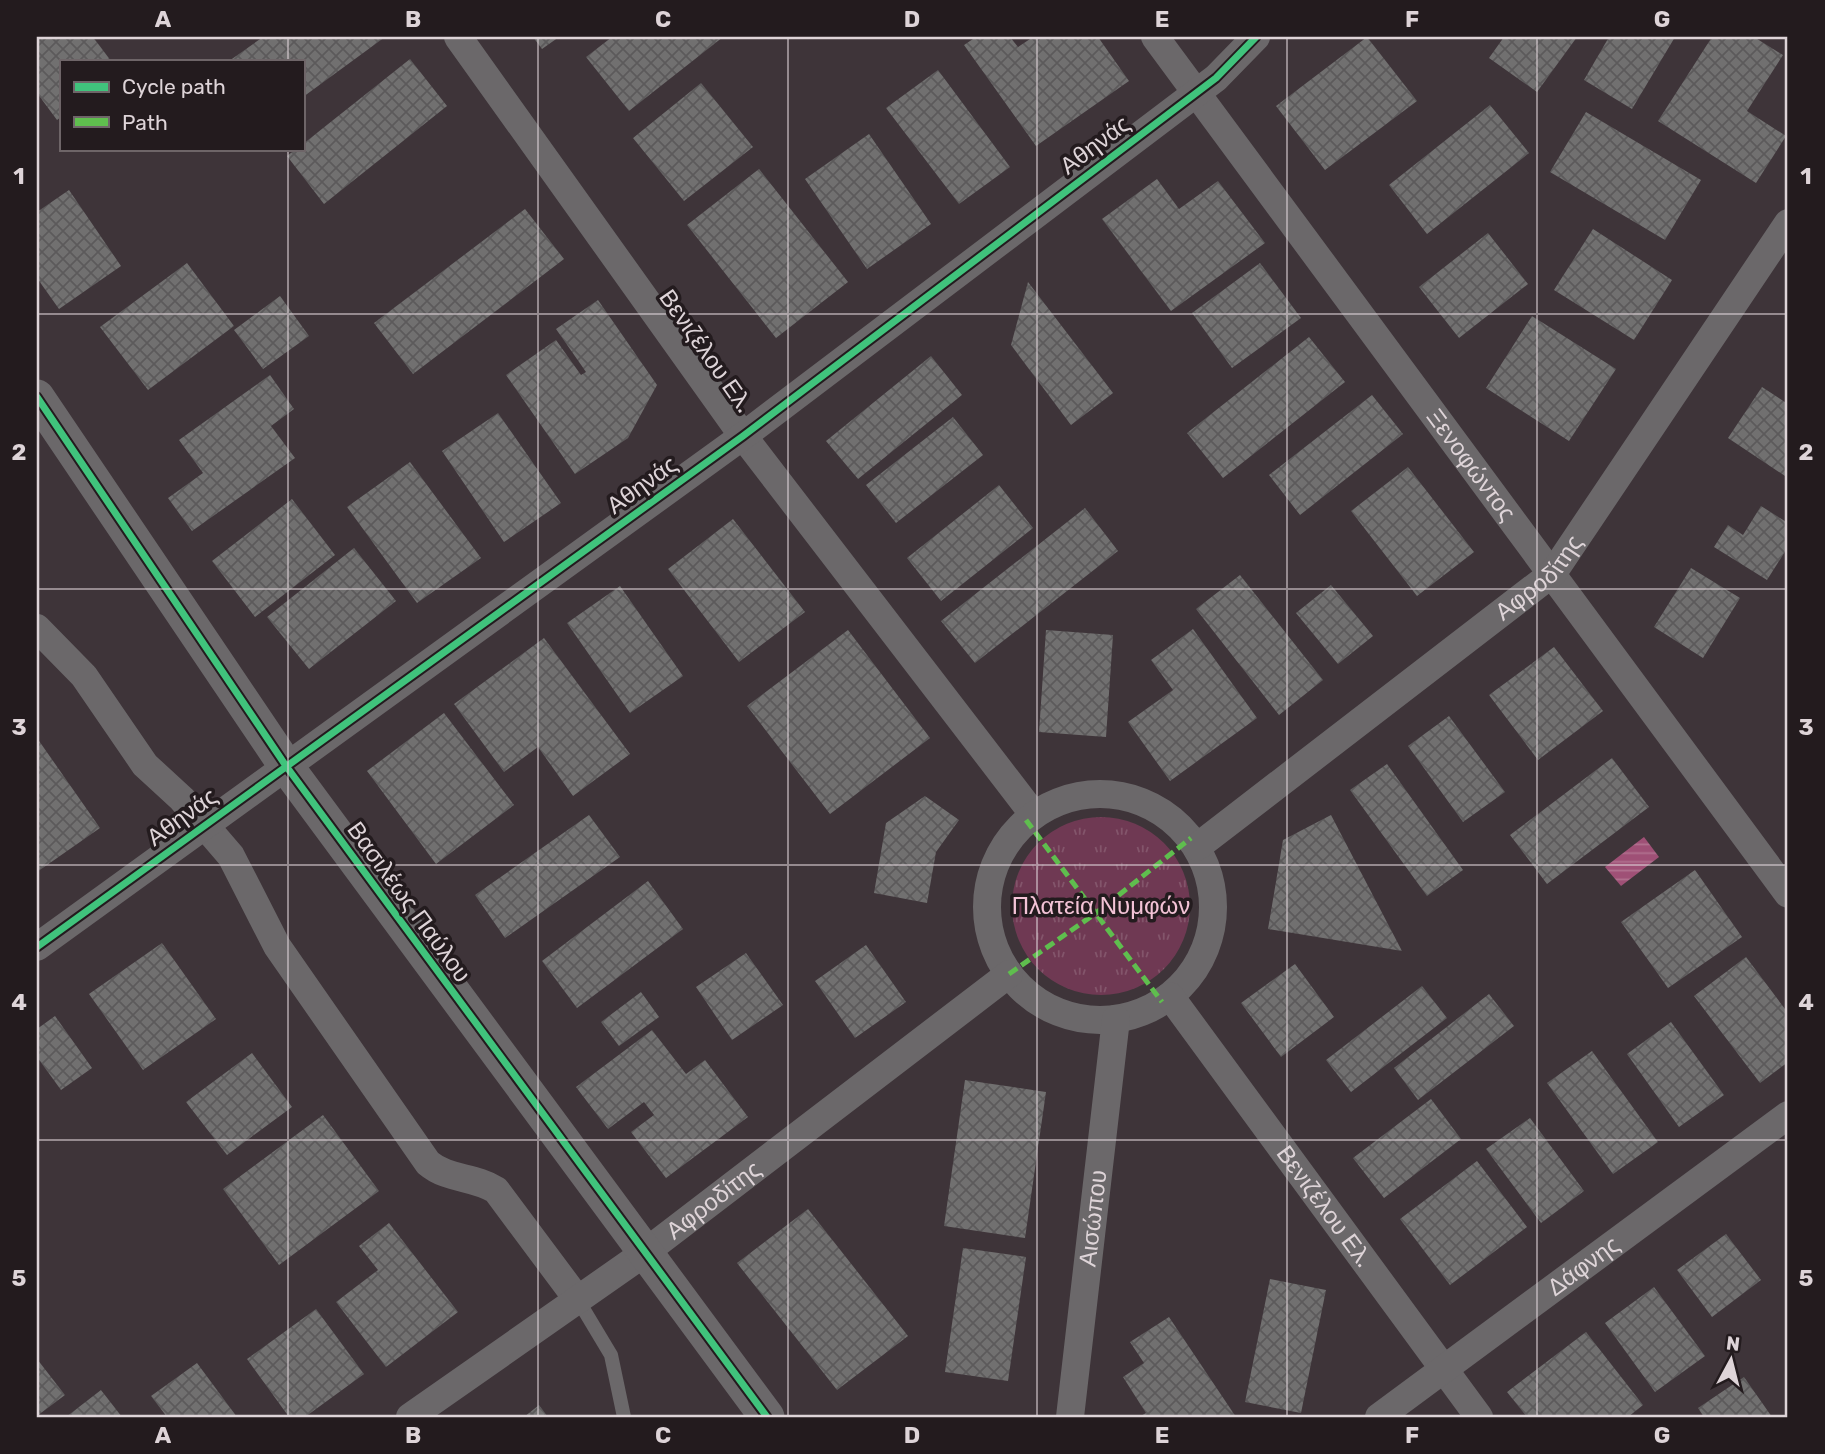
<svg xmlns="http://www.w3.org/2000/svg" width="1825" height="1454" font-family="Rubik,sans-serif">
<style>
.grass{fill:url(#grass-tufts)}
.water{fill:url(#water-rules)}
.building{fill:url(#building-cross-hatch)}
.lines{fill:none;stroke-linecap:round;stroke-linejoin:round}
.service{stroke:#6b686a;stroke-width:14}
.minor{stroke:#6b686a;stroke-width:28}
.tertiary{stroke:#6b686a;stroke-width:35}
.quiet{stroke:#5fbe4e;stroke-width:5;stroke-dasharray:10 5;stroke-linecap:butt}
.cycleway-casing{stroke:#231b1e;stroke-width:11}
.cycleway{stroke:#40c37c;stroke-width:7}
.grid{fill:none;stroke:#ded4d8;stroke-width:2;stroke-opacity:0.55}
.labels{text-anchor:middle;stroke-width:7;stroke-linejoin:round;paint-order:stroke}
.street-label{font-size:24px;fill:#ded4d8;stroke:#231b1e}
.park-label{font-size:24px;fill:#f3c3d6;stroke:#231b1e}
.neatline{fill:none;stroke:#ded4d8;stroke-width:2.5}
.grid-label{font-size:23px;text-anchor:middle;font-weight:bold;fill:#ded4d8}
</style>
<defs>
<pattern id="grass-tufts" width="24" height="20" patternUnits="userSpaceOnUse" patternTransform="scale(1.75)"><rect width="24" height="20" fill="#6f3953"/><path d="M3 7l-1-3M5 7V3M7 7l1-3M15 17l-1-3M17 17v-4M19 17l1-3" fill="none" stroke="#83556b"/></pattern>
<pattern id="water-rules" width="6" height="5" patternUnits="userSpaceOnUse" patternTransform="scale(1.75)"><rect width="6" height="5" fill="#9f5076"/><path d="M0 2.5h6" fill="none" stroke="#b0708f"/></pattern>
<pattern id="building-cross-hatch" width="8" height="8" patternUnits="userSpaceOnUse" patternTransform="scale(1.75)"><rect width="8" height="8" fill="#717070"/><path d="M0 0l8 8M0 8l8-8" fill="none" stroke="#5c5a5b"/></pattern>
</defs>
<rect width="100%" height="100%" fill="#3e3439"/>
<path class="grass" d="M1012 906a89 89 0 1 1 178 0a89 89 0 1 1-178 0Z"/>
<path class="water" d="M1644 837 1659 857 1621 886 1605 867Z"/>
<path class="building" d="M37 37H93L111 61H61V117L57 120 37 93Z
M263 37H385L303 97V61H229Z
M533 37H559L542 49Z
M612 37H723L629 111 586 57Z
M976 37H1010L1018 47 1033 37H1098L1129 81 1036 146 964 45Z
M1367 37 1417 101 1325 170 1276 106Z
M1504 37H1577L1537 92 1489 58Z
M1609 37H1675L1632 109 1584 80Z
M1712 37H1754L1783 55 1747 111 1786 136 1756 183 1658 121Z
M410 59 447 106 324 204 287 156 296 149H303V144Z
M938 70 1010 167 959 204 886 108Z
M701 83 753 147 684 201 633 138Z
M1490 105 1529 153 1427 234 1389 185Z
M1586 112 1701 180 1665 240 1550 172Z
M869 134 931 224 867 269 805 179Z
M759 169 848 282 776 338 687 225Z
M1157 179 1179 209 1218 181 1265 243 1171 311 1102 219Z
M69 190 121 266 59 309 37 278V212Z
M525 209 564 259 413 374 374 323Z
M1593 229 1672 280 1634 340 1554 290Z
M1488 233 1528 284 1459 338 1419 287Z
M187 263 234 326 148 390 100 327Z
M1260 263 1301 318 1232 368 1192 313Z
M1028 282 1113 393 1071 425 1011 345Z
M280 296 309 336 263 369 234 330Z
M598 300 657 385 628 438 575 474 506 375 556 340 581 375 586 372 556 329Z
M1532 316 1616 369 1569 441 1486 388Z
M1309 337 1345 382 1223 478 1187 433Z
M931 356 962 395 858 479 826 441Z
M270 375 294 409 271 426 295 458 192 531 168 498 203 473 179 440Z
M1762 387 1788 404V478L1728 438Z
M1372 395 1403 434 1300 515 1269 475Z
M498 413 561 503 504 542 442 451Z
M953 417 983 455 896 523 866 485Z
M410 462 481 558 417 603 347 507Z
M1408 467 1474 552 1417 596 1351 511Z
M999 485 1033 528 941 601 907 558Z
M292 499 335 555 255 617 212 561Z
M1761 506 1788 523V547L1767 580 1714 547 1728 525 1743 535Z
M1085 508 1118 551 975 663 941 621Z
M733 519 805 612 739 662 668 569Z
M354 548 396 601 309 669 267 617Z
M1691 568 1740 598 1703 658 1654 627Z
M1240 575 1323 680 1279 715 1196 609Z
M1331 585 1373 636 1338 664 1296 613Z
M620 586 683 676 630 713 567 623Z
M1193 629 1257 718 1170 781 1128 722 1173 690 1151 660Z
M848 630 930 738 830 814 747 706Z
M1046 630 1113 635 1106 737 1039 732Z
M544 638 630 754 573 796 538 747 504 772 454 704Z
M1554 647 1603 711 1538 760 1489 695Z
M444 713 514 805 436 864 367 771Z
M1449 716 1505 792 1463 822 1408 746Z
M37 738 100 828 37 872Z
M1612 758 1649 807 1547 884 1510 835Z
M1387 764 1463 870 1427 896 1350 790Z
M925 796 959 820 936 852 927 903 874 893 886 823Z
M589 815 620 857 505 938 475 895Z
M1331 815 1402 951 1268 929 1283 840Z
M1695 870 1742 937 1668 988 1621 922Z
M648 881 683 929 577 1008 542 961Z
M162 943 216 1019 143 1070 89 994Z
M866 945 906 1002 855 1038 815 981Z
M746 953 783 1005 732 1040 696 987Z
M1746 957 1788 1013V1062L1760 1083 1694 996Z
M1295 964 1334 1017 1281 1057 1241 1003Z
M1422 986 1447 1018 1351 1092 1326 1060Z
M641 992 659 1017 619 1046 601 1022Z
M1489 994 1514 1026 1418 1100 1394 1068Z
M55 1016 92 1068 61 1090 37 1057V1029Z
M1671 1022 1724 1095 1679 1127 1627 1054Z
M652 1030 686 1074 705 1060 748 1117 666 1178 631 1132 654 1115 644 1102 608 1129 576 1087Z
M1592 1051 1658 1142 1613 1174 1547 1083Z
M252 1053 292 1107 227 1155 186 1102Z
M965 1080 1046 1092 1025 1238 944 1226Z
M1431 1099 1461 1139 1384 1198 1353 1158Z
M323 1115 379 1191 279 1265 223 1189Z
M1530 1118 1584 1191 1541 1223 1486 1149Z
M1477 1161 1527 1227 1450 1285 1400 1219Z
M808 1209 908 1336 837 1390 737 1263Z
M389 1223 458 1312 386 1367 336 1302 378 1270 359 1246Z
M1726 1234 1761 1280 1712 1317 1677 1270Z
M963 1248 1026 1257 1008 1381 945 1372Z
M1270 1279 1326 1290 1301 1413 1245 1402Z
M1654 1287 1705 1356 1655 1392 1605 1323Z
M316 1309 364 1374 305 1417H289L247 1359Z
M1169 1317 1236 1417H1139L1146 1413 1123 1377 1144 1363 1130 1342Z
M1586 1332 1643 1405 1628 1417H1527L1507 1392Z
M37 1359 65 1395 37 1416Z
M197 1363 237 1417H167L151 1396Z
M1744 1377 1772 1417H1704L1698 1408Z
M101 1390 122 1417H66Z
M539 1405 548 1417H524Z"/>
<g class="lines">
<path class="service" d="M578 1300 611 1355 624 1417"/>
<g class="minor">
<path d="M458 37 743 436 1034 815"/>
<path id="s1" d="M1155 37 1788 894"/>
<path d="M37 628 84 676 145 765 182 799 231 856 277 946 428 1163C448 1180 474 1176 496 1190L578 1300"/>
<circle cx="1100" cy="907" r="113"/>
<path id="s2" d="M1197 847 1553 573 1788 223"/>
<path d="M37 947 743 436 1216 78 1256 37"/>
<path id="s3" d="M1170 996 1479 1417"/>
<path id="s4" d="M410 1417 643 1254 1009 974"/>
<path id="s5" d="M1070 1417 1116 1019"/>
<path id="s6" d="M1379 1417 1788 1115"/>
</g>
<path class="tertiary" d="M37 397 286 766 767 1417"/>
<path class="quiet" d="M1026 820 1162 1002
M1009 974 1096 913 1191 838"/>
<g class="cycleway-casing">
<path id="cycleway" d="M37 397 286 766 767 1417
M37 947 743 436 1216 78 1256 37"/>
</g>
<use href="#cycleway" class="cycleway"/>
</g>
<path class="grid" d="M288 37V61M538 37V1417M788 37V1417M1037 37V1417M1287 37V1417M1537 37V1417M288 149V1417M37 314H1788M37 589H1788M37 865H1788M37 1140H1788"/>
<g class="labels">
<g class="street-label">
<text transform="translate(1095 145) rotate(-37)" y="8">Αθηνάς</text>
<text transform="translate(706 351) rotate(55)" y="8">Βενιζέλου Ελ.</text>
<text dy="8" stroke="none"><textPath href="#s1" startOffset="532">Ξενοφώντος</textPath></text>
<text transform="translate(642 485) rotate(-36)" y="8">Αθηνάς</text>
<text dy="8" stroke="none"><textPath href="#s2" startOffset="436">Αφροδίτης</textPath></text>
<text transform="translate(182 817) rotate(-36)" y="8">Αθηνάς</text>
<text transform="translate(409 902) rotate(54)" y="8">Βασιλέως Παύλου</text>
<text dy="8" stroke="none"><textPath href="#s4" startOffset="373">Αφροδίτης</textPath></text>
<text dy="8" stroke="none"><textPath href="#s3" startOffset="261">Βενιζέλου Ελ.</textPath></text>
<text dy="8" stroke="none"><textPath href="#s5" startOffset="200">Αισώπου</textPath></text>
<text dy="8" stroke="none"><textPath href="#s6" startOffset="254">Δάφνης</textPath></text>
</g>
<g class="park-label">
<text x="1101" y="914">Πλατεία Νυμφών</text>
</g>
</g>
<rect width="1825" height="1454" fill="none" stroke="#231b1e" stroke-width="77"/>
<rect x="60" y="60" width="245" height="91" fill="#231b1e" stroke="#6e6568" stroke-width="2"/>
<rect x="74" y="82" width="35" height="10" fill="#40c37c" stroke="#6e6568" stroke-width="2"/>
<text x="122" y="94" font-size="21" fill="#ded4d8">Cycle path</text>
<rect x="74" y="117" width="35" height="10" fill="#5fbe4e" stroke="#6e6568" stroke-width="2"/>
<text x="122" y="130" font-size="21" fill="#ded4d8">Path</text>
<g transform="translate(1731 1360) rotate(7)" stroke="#231b1e" stroke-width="5" paint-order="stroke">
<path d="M0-5L12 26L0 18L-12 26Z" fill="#ded4d8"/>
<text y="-10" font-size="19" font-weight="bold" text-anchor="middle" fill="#ded4d8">N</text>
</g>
<rect x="38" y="38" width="1748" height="1378" class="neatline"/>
<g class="grid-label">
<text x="163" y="27">A</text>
<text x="413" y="27">B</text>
<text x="663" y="27">C</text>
<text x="912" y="27">D</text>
<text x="1162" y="27">E</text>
<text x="1412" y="27">F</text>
<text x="1662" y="27">G</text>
<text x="19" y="184">1</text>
<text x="1806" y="184">1</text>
<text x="19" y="460">2</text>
<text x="1806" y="460">2</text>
<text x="19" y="735">3</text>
<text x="1806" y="735">3</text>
<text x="19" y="1010">4</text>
<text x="1806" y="1010">4</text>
<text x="19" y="1286">5</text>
<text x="1806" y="1286">5</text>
<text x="163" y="1443">A</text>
<text x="413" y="1443">B</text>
<text x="663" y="1443">C</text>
<text x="912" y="1443">D</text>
<text x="1162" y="1443">E</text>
<text x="1412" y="1443">F</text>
<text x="1662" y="1443">G</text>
</g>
</svg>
